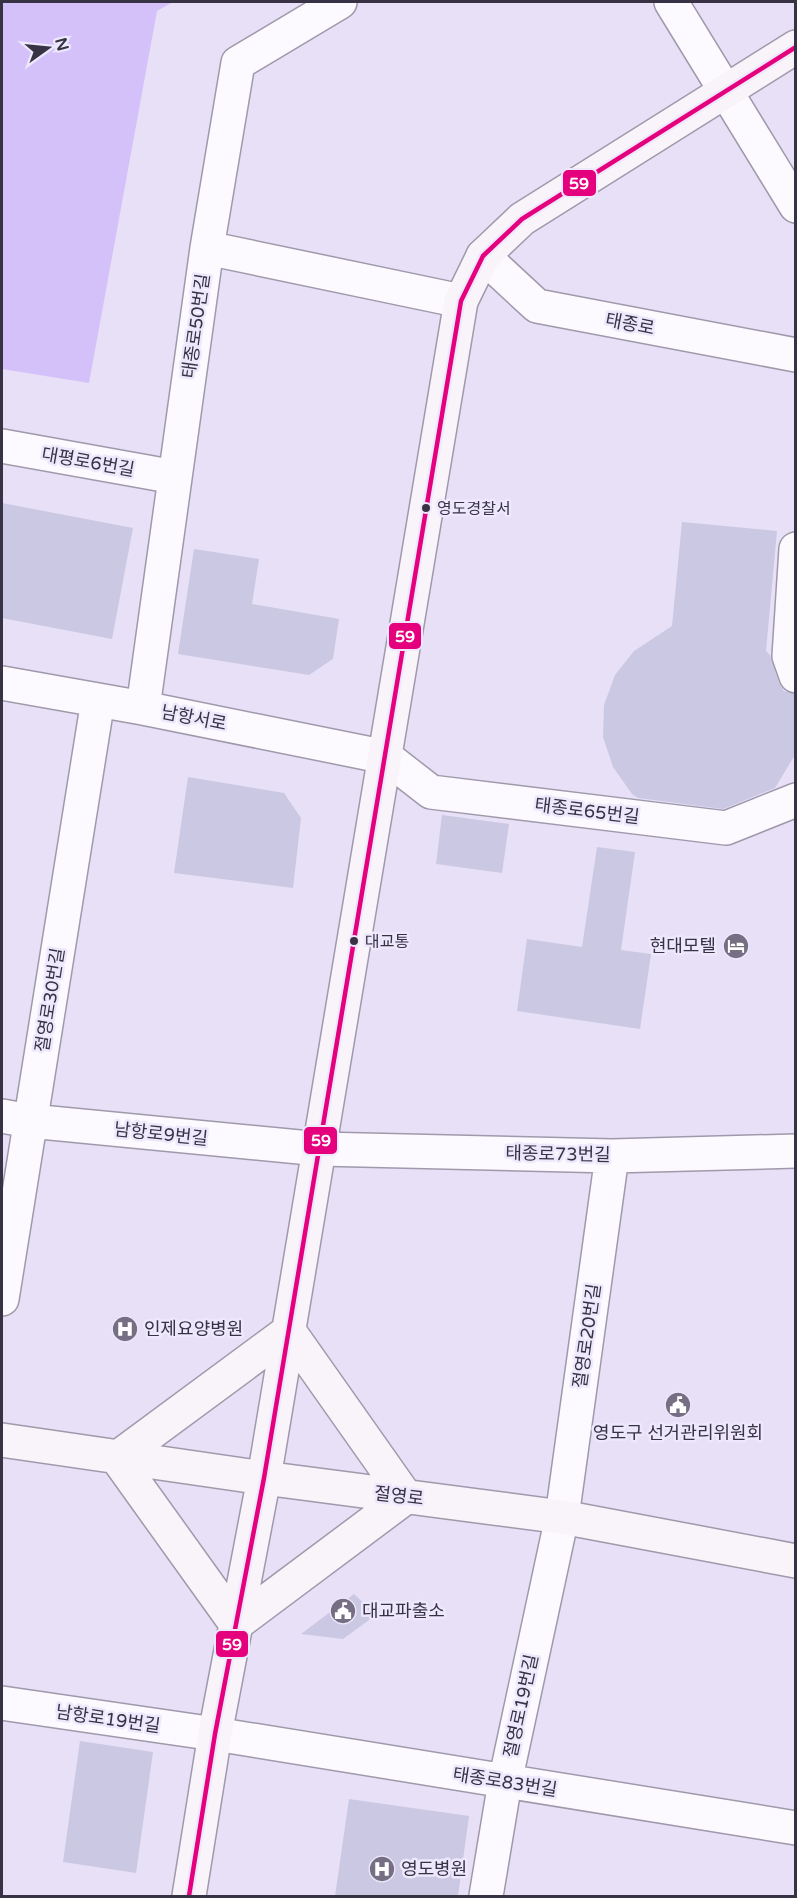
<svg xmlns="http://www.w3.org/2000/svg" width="797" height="1898" font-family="'Varela Round','Noto Sans KR',sans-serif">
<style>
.water{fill:#d4c1fa}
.building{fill:#cbc8e3}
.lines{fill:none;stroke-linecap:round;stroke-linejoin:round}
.minor-casing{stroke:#9f99ab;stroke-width:36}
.tertiary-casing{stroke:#9f99ab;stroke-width:36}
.secondary-casing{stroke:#9f99ab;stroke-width:36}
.minor{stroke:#fcfafe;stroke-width:33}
.tertiary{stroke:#fcfafe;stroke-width:33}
.secondary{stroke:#f9f4f9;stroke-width:33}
.bus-1-casing{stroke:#eee8fc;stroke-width:9}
.bus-1{stroke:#e5007d;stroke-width:4.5}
.bus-dot{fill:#383245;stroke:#eee8fc;stroke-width:2}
.labels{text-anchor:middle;stroke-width:5;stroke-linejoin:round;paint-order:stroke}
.bus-label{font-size:16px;fill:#383245;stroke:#eee8fc;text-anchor:start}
.street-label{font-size:18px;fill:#383245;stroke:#eee8fc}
.poi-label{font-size:18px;fill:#383245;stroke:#eee8fc;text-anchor:start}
.line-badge{stroke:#eee8fc;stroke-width:2}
.badge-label{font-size:16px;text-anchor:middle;font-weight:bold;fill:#fff}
</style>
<rect width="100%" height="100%" fill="#e8e0f6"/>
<path class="water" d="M2 2H173L157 11 89 383 2 369Z"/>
<path class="building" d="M2 503 133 528 112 639 2 618Z
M682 522 777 531 766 651 770 655 779 683 784 691 794 694 795 755 775 788 723 809 638 798 632 794 613 767 603 737 604 705 615 675 634 651 672 626Z
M194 549 259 559 252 604 339 619 333 659 309 675 178 654Z
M188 777 284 793 301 818 293 888 174 873Z
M442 815 509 824 502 873 436 864Z
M597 847 635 852 621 950 651 954 640 1029 517 1011 527 939 582 947Z
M354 1594 376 1615 343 1639 301 1634Z
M80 1741 153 1752 136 1873 63 1862Z
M349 1799 469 1816 458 1896H335Z"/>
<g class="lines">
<g class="minor-casing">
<path id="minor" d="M671 2 796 206
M207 248 461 301
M483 256 537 306 796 355
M2 446 175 477
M2 683 143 708 386 757 431 792 726 828 796 800
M143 708 207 248 238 63 340 2
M2 1116 30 1121 320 1149 612 1156 796 1151
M2 1299 98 700
M2 1703 215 1734 796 1828
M486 1896 505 1782 562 1517 612 1156"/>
</g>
<g class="tertiary-casing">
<path id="tertiary" d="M796 549 789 656 796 676"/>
</g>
<g class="secondary-casing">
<path id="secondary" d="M289 1331 406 1497
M2 1440 264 1478 562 1517 796 1561
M117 1458 289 1331
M117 1458 236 1624
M236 1624 406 1497
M189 1896 215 1734 264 1478 461 301 483 256 522 219 796 47"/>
</g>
<use href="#minor" class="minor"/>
<use href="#tertiary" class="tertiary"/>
<use href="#secondary" class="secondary"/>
<g class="bus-1-casing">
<path id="bus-1" d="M189 1896 215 1734 264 1478 461 301 483 256 522 219 796 47"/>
</g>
<use href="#bus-1" class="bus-1"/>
</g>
<defs>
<g id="hotel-disc" transform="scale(1.35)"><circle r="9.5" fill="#766f83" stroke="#eee8fc"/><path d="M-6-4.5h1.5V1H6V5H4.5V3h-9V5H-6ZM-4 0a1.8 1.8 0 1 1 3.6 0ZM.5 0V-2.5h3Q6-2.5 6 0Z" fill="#fff"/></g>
<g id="hospital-disc" transform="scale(1.35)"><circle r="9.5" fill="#766f83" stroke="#eee8fc"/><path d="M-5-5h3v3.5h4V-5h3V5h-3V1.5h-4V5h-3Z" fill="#fff"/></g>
<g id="civic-disc" transform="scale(1.35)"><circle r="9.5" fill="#766f83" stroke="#eee8fc"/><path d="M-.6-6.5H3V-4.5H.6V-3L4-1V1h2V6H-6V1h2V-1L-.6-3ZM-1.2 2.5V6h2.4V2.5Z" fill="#fff"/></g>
</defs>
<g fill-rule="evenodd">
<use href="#hotel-disc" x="736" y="946"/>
<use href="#hospital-disc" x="125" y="1329"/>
<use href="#civic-disc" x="678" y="1405"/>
<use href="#civic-disc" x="343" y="1611"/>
<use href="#hospital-disc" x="382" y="1869"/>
</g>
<g class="bus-dot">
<circle cx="426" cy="508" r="5"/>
<circle cx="354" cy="941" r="5"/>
</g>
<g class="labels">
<g class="bus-label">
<text x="437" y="514">영도경찰서</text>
<text x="365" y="947">대교통</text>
</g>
<g class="street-label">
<text transform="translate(630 324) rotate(11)" y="6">태종로</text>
<text transform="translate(196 326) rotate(-82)" y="6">태종로50번길</text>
<text transform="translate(88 462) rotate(10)" y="6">대평로6번길</text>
<text transform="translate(194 718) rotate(11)" y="6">남항서로</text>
<text transform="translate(587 811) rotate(7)" y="6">태종로65번길</text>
<text transform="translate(50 1000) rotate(-81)" y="6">절영로30번길</text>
<text transform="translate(161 1134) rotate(6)" y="6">남항로9번길</text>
<text transform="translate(558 1154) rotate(1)" y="6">태종로73번길</text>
<text transform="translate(587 1336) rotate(-82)" y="6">절영로20번길</text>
<text transform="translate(399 1496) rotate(7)" y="6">절영로</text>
<text transform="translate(521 1706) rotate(-78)" y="6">절영로19번길</text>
<text transform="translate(108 1719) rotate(8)" y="6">남항로19번길</text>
<text transform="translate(505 1782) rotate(9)" y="6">태종로83번길</text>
</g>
<g class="poi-label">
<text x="716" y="952" text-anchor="end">현대모텔</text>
<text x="144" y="1335">인제요양병원</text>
<text x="678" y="1439" text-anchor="middle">영도구 선거관리위원회</text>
<text x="362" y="1617">대교파출소</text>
<text x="401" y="1875">영도병원</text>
</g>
</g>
<g class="line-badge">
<rect x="562" y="169" width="35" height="28" rx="6" fill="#e5007d"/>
<rect x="388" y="622" width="34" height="28" rx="6" fill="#e5007d"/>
<rect x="303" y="1126" width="35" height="29" rx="6" fill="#e5007d"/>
<rect x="215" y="1630" width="34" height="28" rx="6" fill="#e5007d"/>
</g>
<g class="badge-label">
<text x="579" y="189">59</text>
<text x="405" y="642">59</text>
<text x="321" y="1146">59</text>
<text x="232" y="1650">59</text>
</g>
<rect width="797" height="1898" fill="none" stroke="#383245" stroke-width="6"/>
<g transform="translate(48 48) rotate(75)" stroke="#eee8fc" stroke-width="4.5" paint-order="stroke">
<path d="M0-4.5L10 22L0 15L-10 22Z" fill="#383245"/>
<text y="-9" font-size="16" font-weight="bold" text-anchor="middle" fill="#383245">N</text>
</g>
</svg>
